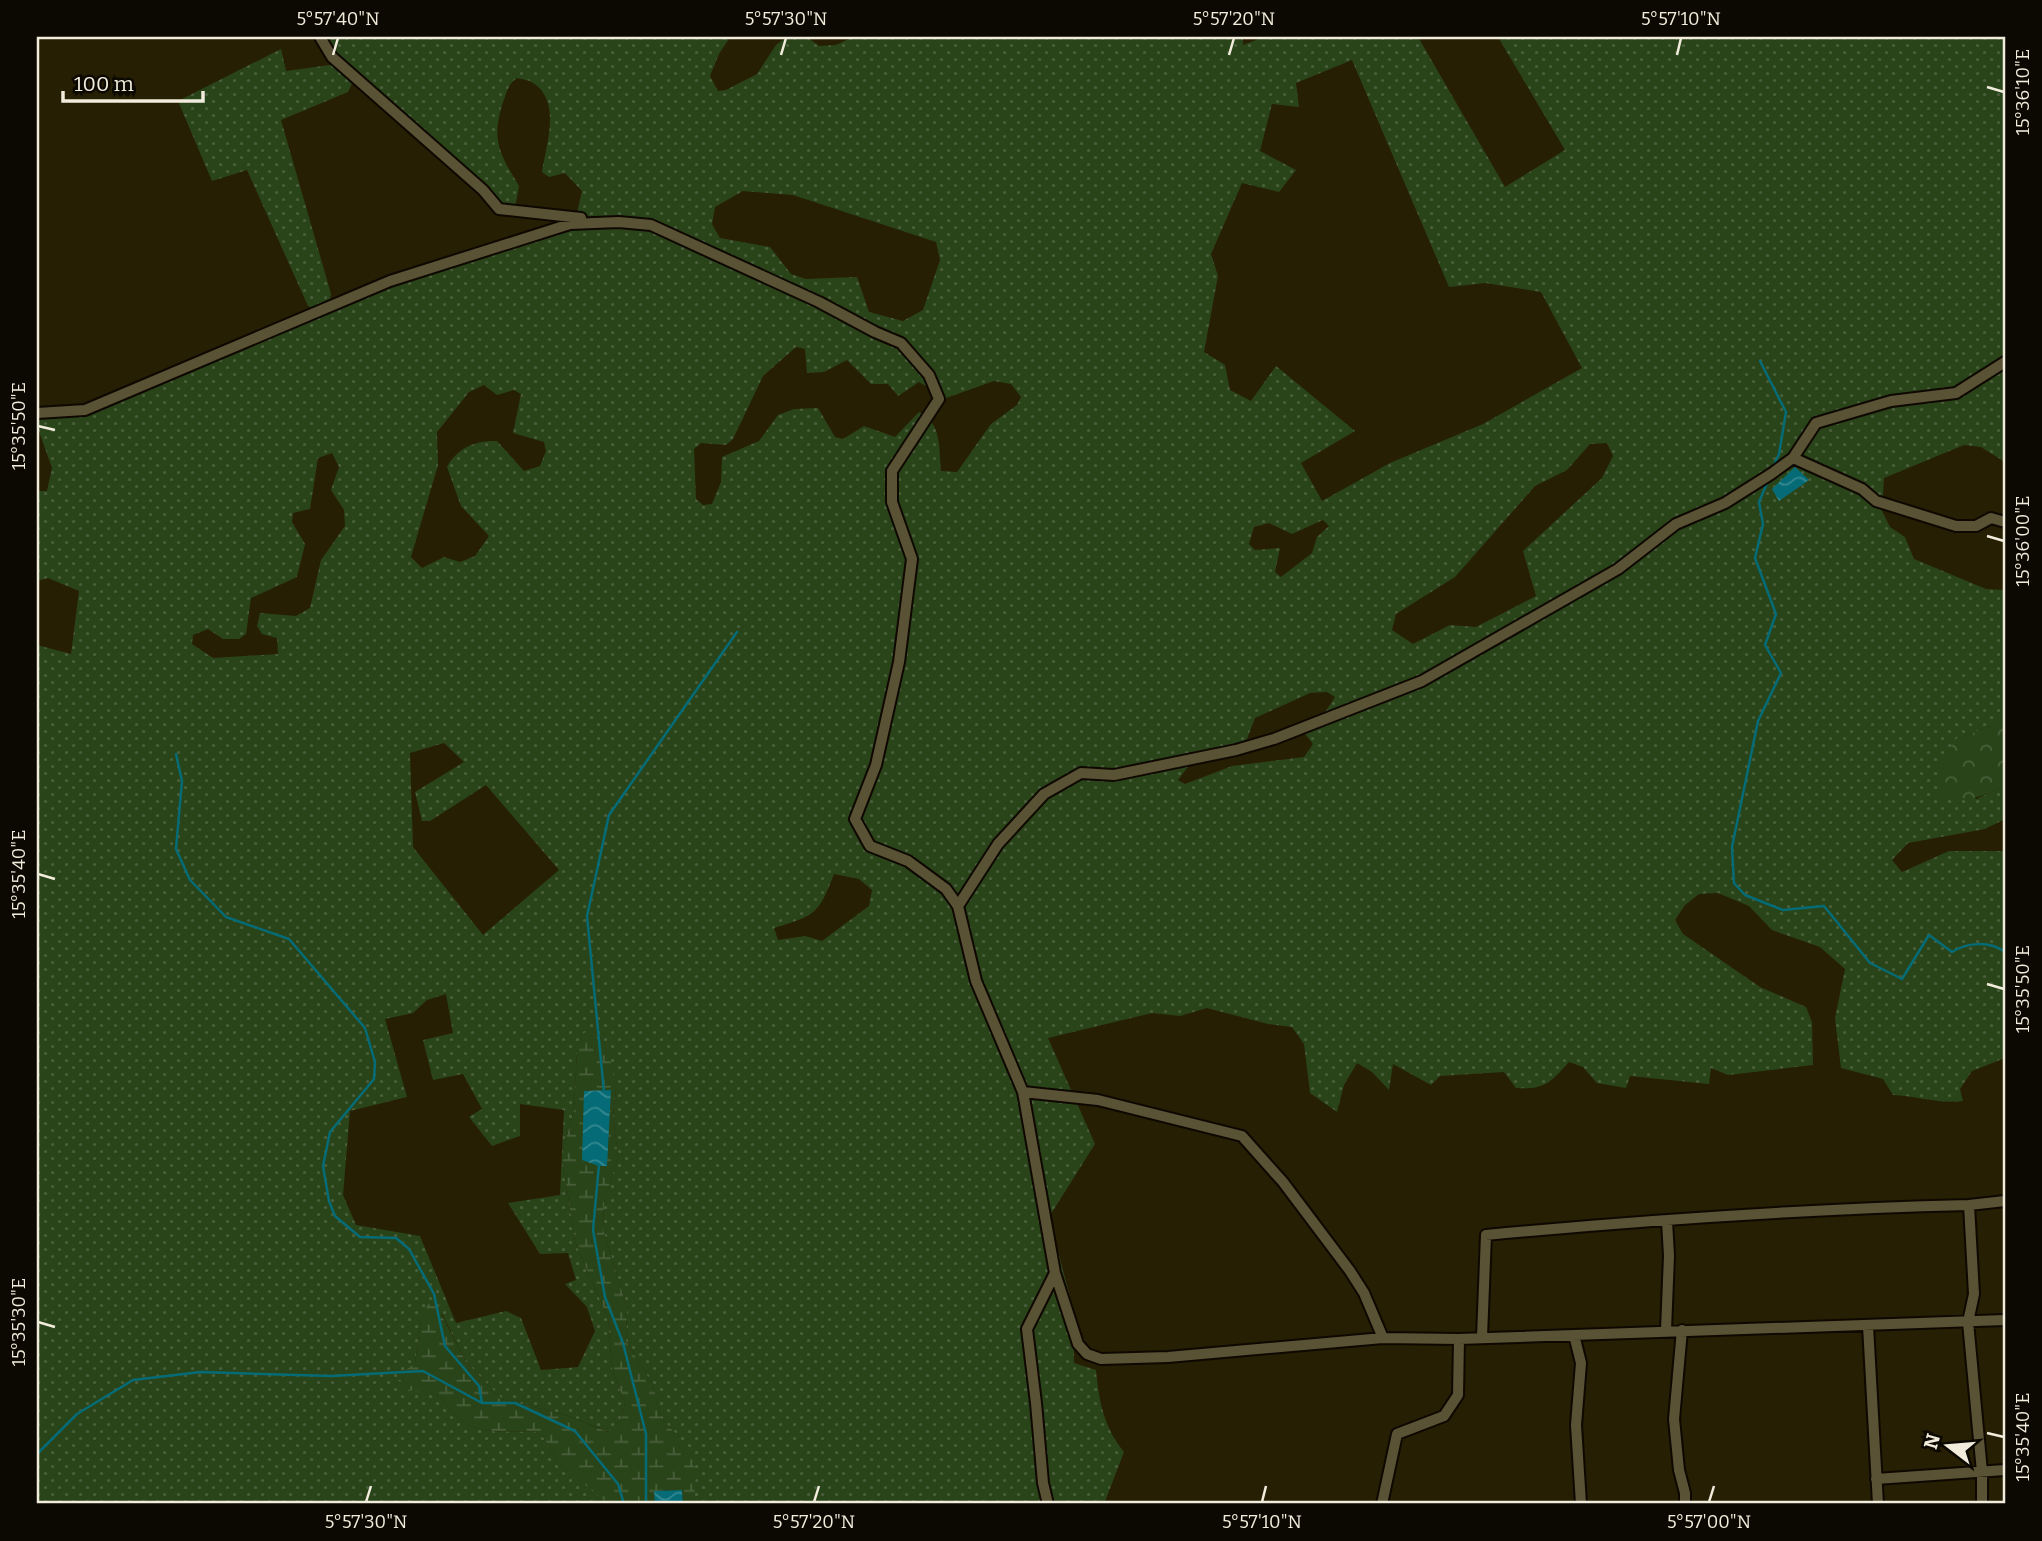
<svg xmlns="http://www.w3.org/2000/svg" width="2042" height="1541" font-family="Bitter,serif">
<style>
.grass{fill:url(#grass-dots);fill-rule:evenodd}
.forest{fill:url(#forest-crowns)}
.wetland{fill:url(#wetland-marsh);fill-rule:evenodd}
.water{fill:url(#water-waves)}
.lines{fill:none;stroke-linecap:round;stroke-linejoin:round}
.stream{stroke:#056c77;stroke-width:2.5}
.street-casing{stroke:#0f0800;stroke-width:14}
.street{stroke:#595234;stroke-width:10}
.ticks{fill:none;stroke:#f1ecdc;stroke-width:2.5}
.neatline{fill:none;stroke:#f1ecdc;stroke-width:2.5}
.ticks-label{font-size:18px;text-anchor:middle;fill:#f1ecdc}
</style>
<defs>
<pattern id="grass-dots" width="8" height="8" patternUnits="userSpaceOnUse" patternTransform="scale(1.75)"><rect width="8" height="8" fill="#2a441a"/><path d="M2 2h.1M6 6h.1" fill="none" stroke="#495f3b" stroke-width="1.8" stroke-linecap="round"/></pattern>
<pattern id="forest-crowns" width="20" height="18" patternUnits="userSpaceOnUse" patternTransform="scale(1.75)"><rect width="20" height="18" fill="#2a441a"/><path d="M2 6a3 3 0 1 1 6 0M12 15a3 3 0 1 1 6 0" fill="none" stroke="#495f3b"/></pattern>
<pattern id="wetland-marsh" width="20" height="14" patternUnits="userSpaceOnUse" patternTransform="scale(1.75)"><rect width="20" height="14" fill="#2a441a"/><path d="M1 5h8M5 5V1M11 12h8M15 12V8" fill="none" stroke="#495f3b"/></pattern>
<pattern id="water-waves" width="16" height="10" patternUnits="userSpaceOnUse" patternTransform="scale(1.75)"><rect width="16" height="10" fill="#056c77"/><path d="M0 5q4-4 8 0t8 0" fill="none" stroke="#368890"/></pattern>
</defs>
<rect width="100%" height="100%" fill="#261f03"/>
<path class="grass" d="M317 37H730L719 54 710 76 718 91 726 90 757 74 776 45 787 37H807L819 46 836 45 853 37H1243V45L1264 37H1418L1505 187 1565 150 1498 37H2005V462L1981 447 1964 445 1884 478 1882 511 1890 527 1905 537 1914 559 1986 589 2005 590V721L1956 739 1976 799 2005 786V819L1985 829 1908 843 1892 860 1902 872 1949 851H2005V1058L1972 1071 1960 1089 1963 1101C1938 1104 1918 1096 1893 1095L1883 1079 1841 1068 1835 1018 1845 969 1820 947 1772 930 1749 906 1718 893 1699 894 1685 905 1675 920 1683 934 1760 987 1806 1007 1812 1022 1813 1065 1728 1075 1711 1068 1709 1084 1630 1076 1626 1088 1597 1083 1583 1067 1569 1062C1551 1082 1545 1090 1516 1088L1504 1072 1440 1076 1431 1085 1393 1064 1389 1090 1372 1072 1357 1063 1344 1085 1337 1112 1310 1093 1304 1044 1292 1027 1268 1024 1207 1008 1180 1016 1152 1013 1048 1038 1095 1144 1049 1217 1073 1308 1074 1363 1096 1370C1099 1402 1104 1427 1124 1452L1104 1504H691L694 1499 679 1437 661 1418 653 1385 626 1341 627 1308 603 1229 604 1203 618 1156 613 1115 616 1090 577 1049 574 1111 563 1149V1163L575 1242 608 1318 612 1369 625 1403 621 1420 609 1432 569 1416 502 1399 466 1362 442 1314 421 1320 415 1363 407 1389 440 1396C470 1439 487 1430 535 1432L542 1435 560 1465 607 1502V1504H37V645L71 654 79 591 48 578 37 581V491H47L52 468 37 426V410L68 409 224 352 397 280 573 230 582 191 565 173 549 177 542 172C546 145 562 101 533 83 529 80 521 79 517 78 508 84 507 92 503 102 491 140 499 153 519 186L515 208 503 206 419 127 355 77 348 92 281 120 331 294 330 302 315 309 308 306 247 170 212 181 178 101 281 49 286 71 337 64ZM1352 60 1449 287 1485 283 1541 292 1582 368 1483 424 1390 463 1322 501 1301 463 1355 431 1276 366 1251 401 1230 390 1225 365 1204 352 1218 276 1211 254 1242 183 1279 192 1296 170 1260 151 1272 104 1299 107 1296 83ZM743 191 793 195 936 242 940 260 923 310 903 321 869 312 857 277 806 279 791 274 770 247 720 238 712 224 715 207ZM796 347 805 349 807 373 824 372 847 360 871 384H888L898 396 919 382 946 398 994 381 1011 384 1021 397 1017 405 991 424 957 472 941 471C939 450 942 422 919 412L895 437 864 426 843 439 835 437 818 408 794 409 778 415 759 441 722 457 721 482 712 504 703 505 696 499 694 449 701 443 726 445 733 439 763 376ZM484 385 497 395 514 390 521 394 513 433 544 442 546 451 540 466 524 471 497 441C476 440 457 448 447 467L461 506 489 536 475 556 460 562 444 557 422 568 411 557 438 465 437 432 469 392ZM1607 443 1613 456 1602 478 1523 551 1536 596 1476 627 1450 625 1413 644 1392 630 1396 614 1455 577 1535 486 1567 470 1590 444ZM332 453 339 467 331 490 344 510 345 526 321 560 310 608 296 616 260 613 257 626 262 634 277 638 278 654 213 658 192 644 193 635 208 629 223 639H239L246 634 251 598 297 577 305 544 292 522 293 513 310 509 318 458ZM1323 520 1329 526 1317 537 1312 553 1281 577 1275 572 1280 548 1255 550 1249 544 1254 527 1269 523 1292 534ZM1327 692 1335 697 1326 711 1304 723 1302 730 1313 744 1304 757 1232 766 1185 784 1178 780 1193 760 1243 749 1255 718 1310 693ZM444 743 464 762 415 792 422 821H430L486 785 559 870 483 935 413 847 410 753ZM834 874 859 879 872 890 869 906 822 941 805 936 778 940 774 928C816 915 818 915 834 874ZM446 994 453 1033 423 1040 433 1080 463 1074 482 1109 469 1117 492 1146 520 1136V1104L564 1110 560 1195 508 1203 540 1254 568 1253 576 1280 565 1284 587 1307 595 1331 578 1367 541 1370 521 1318 506 1311 456 1323 420 1236 356 1225 343 1195 350 1111 407 1097 385 1019 413 1013 427 1000Z"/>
<path class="forest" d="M2005 721V786C1981 797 1969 802 1942 797L1936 782 1946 752 1956 739Z"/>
<path class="wetland" d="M592 1029 609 1050 616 1090 613 1115 618 1156 604 1203 603 1229 627 1308 626 1341 653 1385 661 1418 679 1437 692 1458 696 1474 694 1499 691 1504H683L682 1490 655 1491V1504H607L606 1502 560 1465 542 1435 535 1432C487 1430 470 1439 440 1396 425 1393 403 1394 397 1377L415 1363 421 1320 428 1304 437 1306 466 1362 502 1399 569 1416 608 1432 621 1420 625 1403 612 1369 608 1318 575 1242 563 1163V1149L574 1111 577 1049 584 1033ZM610 1090 599 1166 604 1091Z"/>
<path class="water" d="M1795 467 1809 480 1779 501 1772 489Z
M611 1090 607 1166H599L582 1160 584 1091Z
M682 1490 683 1504H655L654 1491Z"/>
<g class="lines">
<path class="stream" d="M1760 361 1786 412 1779 454 1774 465
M1768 481 1759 502 1763 524 1755 558 1776 614 1765 645 1781 673 1758 721 1732 847 1734 883 1745 895 1783 910 1824 906 1870 963 1902 979 1929 935 1952 952C1968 942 1990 941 2005 952
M176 754 182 781 176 849 190 880 226 917 289 939 365 1028 375 1062 374 1079 330 1132 323 1166 329 1201 335 1216 360 1237 396 1238 409 1249 434 1294 445 1346 479 1386 482 1403
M604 1092 587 916 609 815 737 632
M599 1165 593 1230 605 1297 623 1343 646 1434V1504
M37 1454 77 1414 133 1380 201 1372 331 1376 423 1371 482 1403H515L575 1431 618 1484 624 1504"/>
<g class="street-casing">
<path id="street" d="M320 37 332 57 483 190 499 209 581 218
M37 413 85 410 390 281 570 224 619 222 651 225 819 302 875 332 901 343 929 375 939 399 892 471V502L912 559 899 662 876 765 855 819 870 846 908 861 946 889 958 906 976 981 1023 1092 1055 1273 1078 1344 1087 1354 1101 1359 1168 1357 1383 1338 1459 1339 2005 1320
M1793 458 1862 489 1876 501 1956 526H1976L1991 518 2005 522
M958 906 998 844 1044 794 1081 773 1114 775 1236 750 1274 739 1422 681 1618 569 1676 524 1725 503 1771 474 1793 458 1816 423 1891 401 1956 393 2005 362
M1023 1092 1098 1100 1242 1136 1283 1182 1350 1271 1364 1293 1383 1338
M1868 1326 1878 1504
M1666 1330 1669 1256 1667 1221
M1682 1330 1674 1419 1679 1470 1685 1493V1504
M1574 1335 1581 1363 1576 1425 1581 1504
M1482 1337 1486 1235C1646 1220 1808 1209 1969 1205
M1876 1479 2005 1470
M1048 1504 1043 1483 1036 1403 1027 1329 1055 1273
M1382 1504 1397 1434 1444 1416 1458 1395 1459 1339
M1982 1504V1472L1968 1322 1974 1294 1969 1205 2005 1201"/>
</g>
<use href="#street" class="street"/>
</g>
<path class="ticks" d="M333 55 338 38M781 55 786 38M1229 55 1234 38M1677 55 1681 38M1987 87 2004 92M38 426 55 430M1987 536 2004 541M38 874 55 879M1987 984 2004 989M38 1322 55 1327M1987 1433 2004 1437M366 1502 371 1486M814 1502 819 1486M1262 1502 1266 1486M1709 1502 1714 1486"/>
<rect width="2042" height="1541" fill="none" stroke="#0c0902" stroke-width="77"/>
<g transform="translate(1948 1446) rotate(286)" stroke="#0c0902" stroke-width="5" paint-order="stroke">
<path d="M0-5L12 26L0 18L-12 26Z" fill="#f1ecdc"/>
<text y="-10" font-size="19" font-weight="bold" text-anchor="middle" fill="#f1ecdc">N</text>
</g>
<path d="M63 91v10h140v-10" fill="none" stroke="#f1ecdc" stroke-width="3.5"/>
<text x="74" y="91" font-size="21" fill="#f1ecdc" stroke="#0c0902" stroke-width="5" paint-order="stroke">100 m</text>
<rect x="38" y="38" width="1966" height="1464" class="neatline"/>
<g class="ticks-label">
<text x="338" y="25">5°57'40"N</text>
<text x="786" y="25">5°57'30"N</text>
<text x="1234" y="25">5°57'20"N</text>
<text x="1681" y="25">5°57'10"N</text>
<text transform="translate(2023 92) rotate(-90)" y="6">15°36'10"E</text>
<text transform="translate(19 426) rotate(-90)" y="6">15°35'50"E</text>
<text transform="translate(2023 541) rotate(-90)" y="6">15°36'00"E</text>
<text transform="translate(19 874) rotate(-90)" y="6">15°35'40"E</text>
<text transform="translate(2023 989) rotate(-90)" y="6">15°35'50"E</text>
<text transform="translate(19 1322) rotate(-90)" y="6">15°35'30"E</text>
<text transform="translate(2023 1437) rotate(-90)" y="6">15°35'40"E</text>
<text x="366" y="1528">5°57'30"N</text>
<text x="814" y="1528">5°57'20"N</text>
<text x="1262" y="1528">5°57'10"N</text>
<text x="1709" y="1528">5°57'00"N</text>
</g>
</svg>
